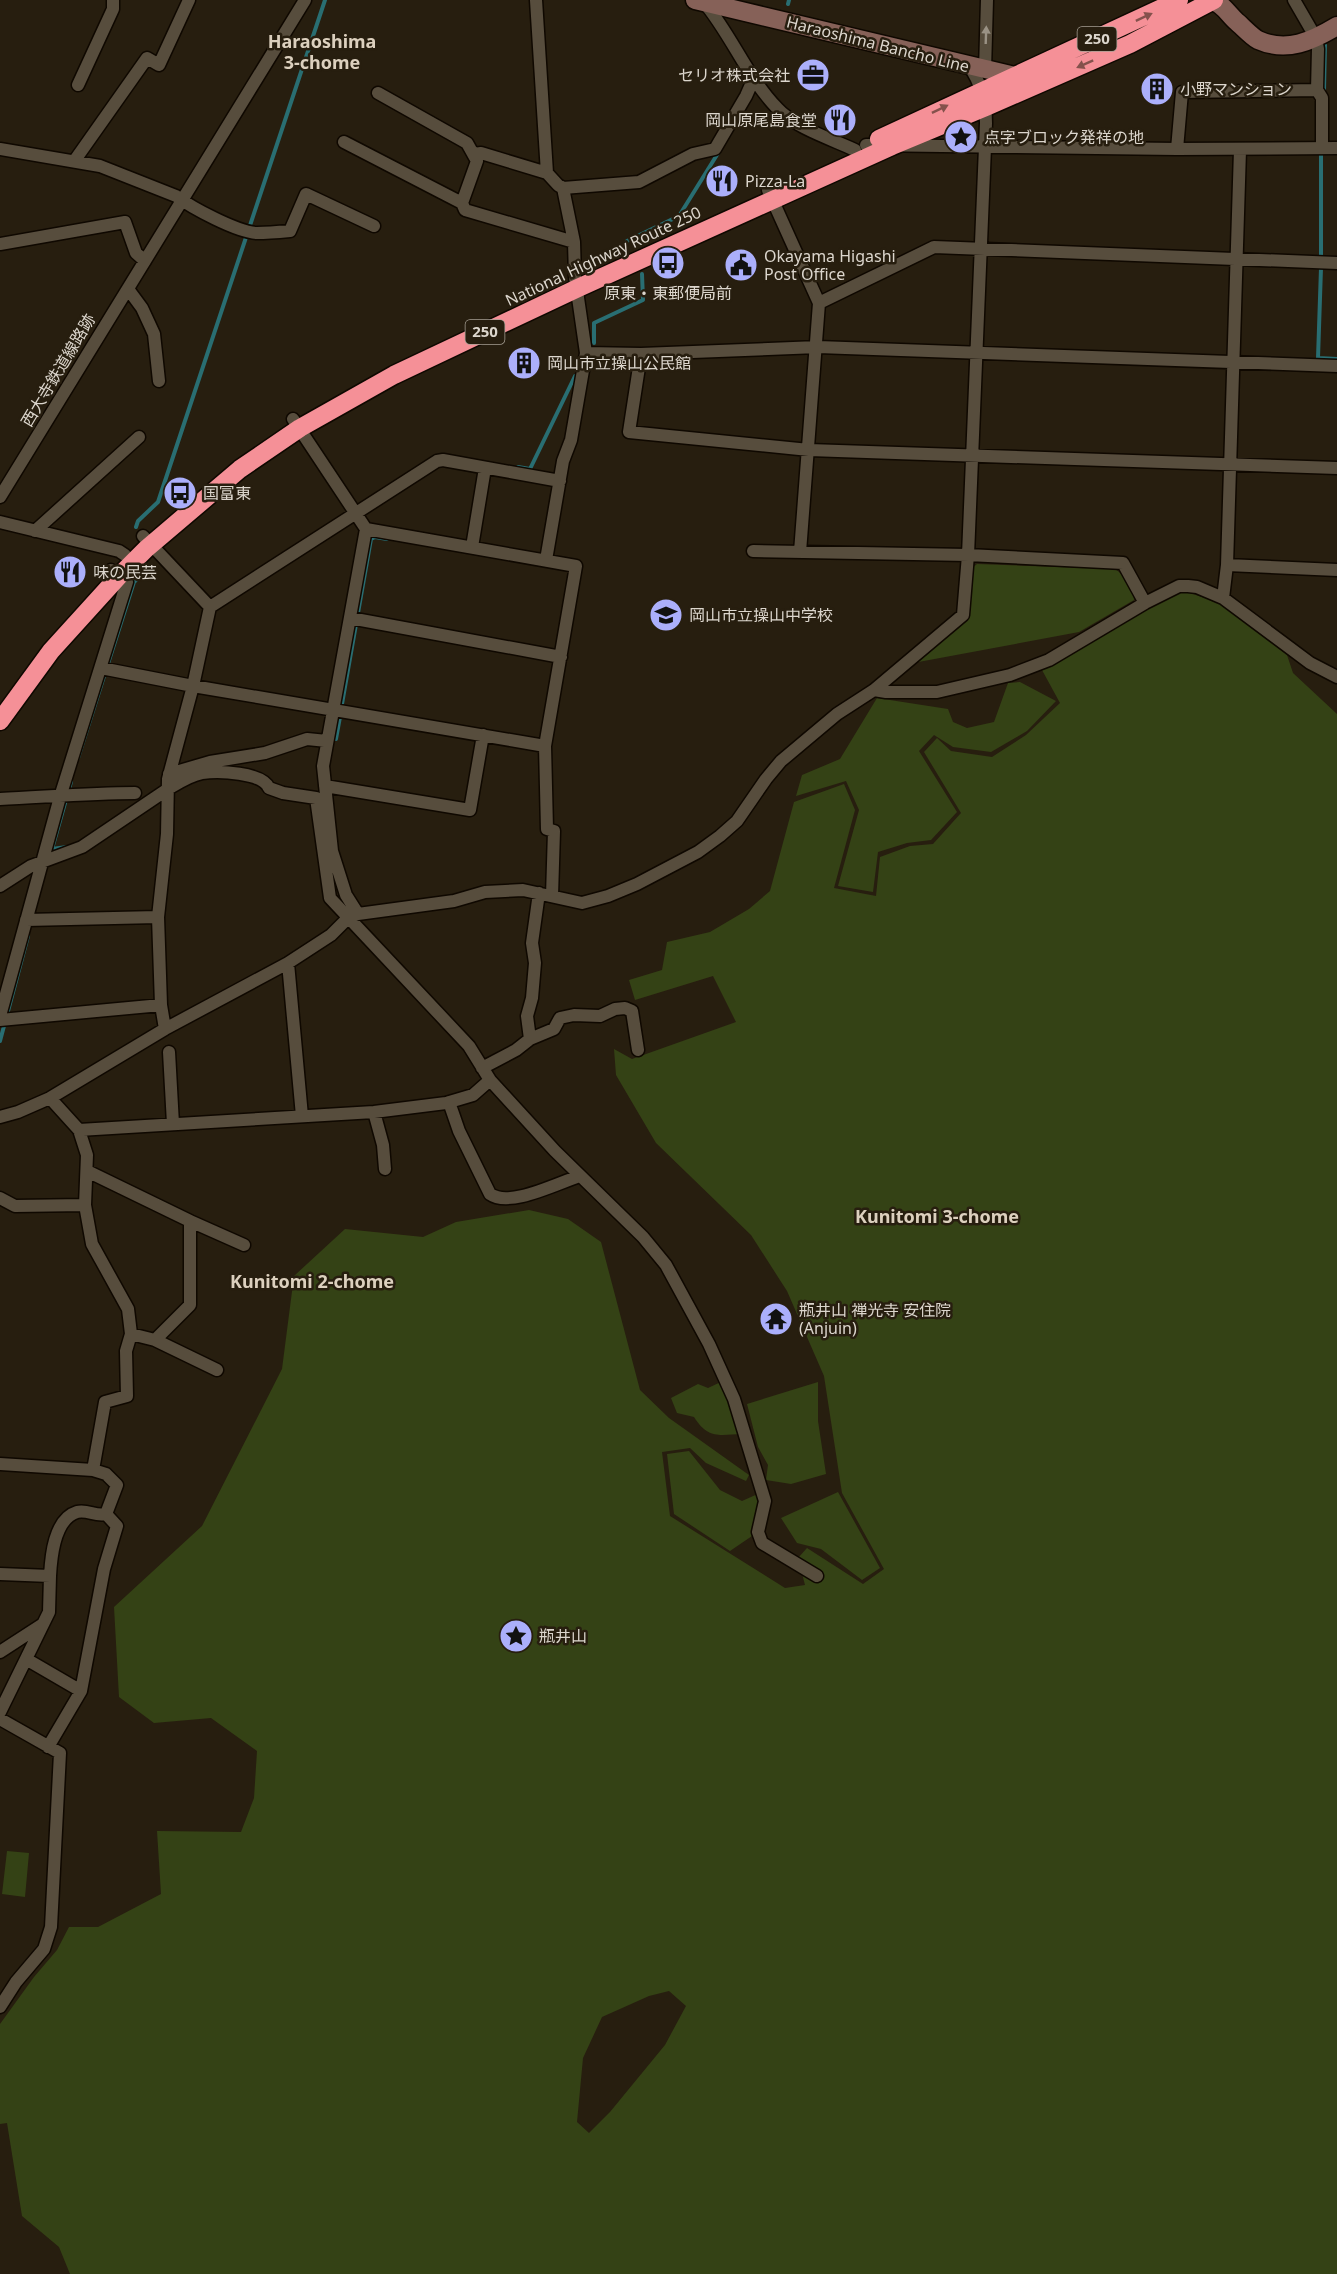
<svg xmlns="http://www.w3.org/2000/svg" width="1337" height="2274" font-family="'Noto Sans','Noto Sans JP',sans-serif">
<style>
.green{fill:#344215;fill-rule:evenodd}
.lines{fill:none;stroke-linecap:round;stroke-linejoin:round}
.stream{stroke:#296e72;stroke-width:4}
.street-casing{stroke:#0f0800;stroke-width:15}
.secondary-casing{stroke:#0f0800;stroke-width:21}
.highway-casing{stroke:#0f0800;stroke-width:21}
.street{stroke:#574d3d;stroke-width:12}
.secondary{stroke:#866158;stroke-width:18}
.highway{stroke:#f59097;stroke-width:18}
.oneway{fill:#84514c}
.oneway2{fill:#9a9285}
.labels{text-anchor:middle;stroke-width:5;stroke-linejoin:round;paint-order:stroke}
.shield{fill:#271e0f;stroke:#a69f94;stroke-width:1.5}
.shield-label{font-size:15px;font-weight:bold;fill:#dcd6cd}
.street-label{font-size:16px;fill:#dcd6cd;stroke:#271e0f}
.poi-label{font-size:16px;fill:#dcd6cd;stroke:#271e0f;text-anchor:start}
.neighbourhood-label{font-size:18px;font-weight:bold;fill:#dcd0be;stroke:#271e0f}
</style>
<rect width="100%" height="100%" fill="#271e0f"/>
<path class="green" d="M977 564 1115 569C1124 575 1134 588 1134 600L1079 632 913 663 963 620 971 610V569Z
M1187 592 1217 602 1261 634 1287 655 1293 673 1337 714V2274H70L59 2247 22 2216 7 2123 0 2124V2024L34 1977 57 1950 69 1927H98L161 1894 157 1831 241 1832 254 1798 257 1751 211 1718 154 1723 119 1697 114 1607 202 1526 282 1369 294 1276 345 1229 423 1237 456 1222 529 1210 568 1219 601 1242 640 1390 669 1418 749 1475 746 1481 706 1463 690 1448 662 1452 670 1516 785 1588 805 1585 798 1558 807 1548 863 1584 884 1569 842 1493 824 1376 787 1291 751 1235 656 1143 616 1075 614 1049 632 1059 736 1022 713 976 635 1000 629 980 662 970 667 942 710 932 749 909 770 891 794 802 844 784 855 810 834 888 876 896 880 857 910 846 933 844 961 813 924 752 937 738 951 751 992 757 1026 735 1060 703 1042 670 1138 613 1178 593ZM669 1991 686 2006 665 2045 610 2112 589 2133 577 2122 583 2058 602 2017 649 1996Z
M1020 682 1056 701 1027 731 991 752 953 747 934 735 919 751 957 812 931 840 907 843 878 852 873 892 838 886 859 810 846 781 796 796 802 775 840 759 877 698 948 709 953 722 967 728 994 722 1008 683Z
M723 1381 742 1434C718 1435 708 1439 694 1417L677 1413 671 1398 698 1384 708 1388Z
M818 1382V1421L826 1474 791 1484 766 1480 768 1465 758 1447 747 1404Z
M689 1451 720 1490 742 1501 760 1493 759 1512 752 1536 730 1551 674 1514 667 1454Z
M838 1492 880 1568 862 1580 821 1549 797 1543 781 1518Z
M7 1851 29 1853 25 1897 2 1894Z"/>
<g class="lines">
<path class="stream" d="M788 4 789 0
M1324 90 1325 45
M1321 152V256
M627 241 679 216 720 150
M1321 268 1318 358 1337 359
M594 343V323L643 300 642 274
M518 467 530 469 575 376
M136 527 138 521 158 502 325 0
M342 704 371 539 375 537 387 539
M336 739 340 717
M78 758 134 582 146 570V565
M52 849 67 847
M50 856 71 782
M0 1041 28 936"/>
<g class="street-casing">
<path id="street" d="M536 0 547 173
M703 1C731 34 747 77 777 108 794 127 831 139 855 150
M985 70 987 0
M78 85 113 9V0
M1317 90 1322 98V148
M378 93 467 143 477 161 462 203
M344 142 462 203 465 210 574 242 575 277 586 353 571 440 563 461 546 560
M866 145 1177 149 1337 148
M0 149 100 166 176 196C192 208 237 232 257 233 268 233 279 232 290 231L306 194 374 226
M1177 149 1182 92 1317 90 1318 49 1316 38 1294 0
M474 154 481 153 547 173 558 185 563 188 574 242
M75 160 147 58 159 65 189 0
M563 188 639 182 693 154 715 149 746 96 754 78
M768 190 819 303 800 552
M0 244 125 222 136 253 145 261
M128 289 142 308 154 334 159 381
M819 303 934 247 1337 263
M586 353 641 354 818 347 1337 366
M641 354 629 432 809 450 1337 468
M293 419 366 529 323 766 332 851 346 895 358 914
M0 497 305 0
M0 522 119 551 125 555
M366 529 576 566 545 746 547 829 554 831 552 896
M35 531 139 437
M143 536 210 607
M472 547 485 468
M753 551 968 555 1123 563 1145 603
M1227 565 1337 570
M1223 598 1227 565 1240 150
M350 618 561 657
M101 668 193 686 545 746
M874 690 886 692H937L1010 675 1049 660 1145 603 1179 586H1188L1197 587 1223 598 1310 663 1337 677
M169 774 210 762 265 753 307 739 327 741
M325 786 470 810 483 735
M0 799C45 797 90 793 135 793
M0 886 31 866 82 847 168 789C178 783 190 775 202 773 219 771 262 772 269 788L283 793 316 798 330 898 469 1046 490 1080 555 1151 643 1237 666 1265 709 1344 734 1399 765 1501 758 1532 762 1543 817 1576
M26 920 158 917
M288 963 302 1116
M0 1016 60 797 127 582 111 570
M0 1020 161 1005
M165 1029 161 1005 158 917 167 834 168 779 193 686 210 607 437 461 443 460 560 481
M530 1039 554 1029 560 1018 574 1015 600 1016 615 1009 625 1008 632 1011 638 1050
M169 1052 173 1124
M482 1068 516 1050 530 1039 527 1016 532 998 535 963 532 943 539 893
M449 1102 459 1131 490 1194C510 1208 557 1183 580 1176
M374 1112 383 1145 385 1169
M0 1117 18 1112 50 1098 165 1029 288 963 331 935 348 918 358 914 454 901 485 892 523 890 582 903 608 896 637 884 698 852 720 836 737 821 766 779 781 761 837 714 874 690 963 615 968 555 986 123C986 102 982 84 969 66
M79 1130 374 1112 446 1103 473 1095 490 1080
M87 1171 190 1221V1305L155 1340
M0 1198 15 1206 85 1205
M190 1221 244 1245
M131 1334 155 1340 217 1370
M0 1464 93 1470 105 1402 127 1396 126 1351 131 1334 128 1309 92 1244 85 1205 87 1155 79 1130 50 1098
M0 1574 50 1576 49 1612 0 1712
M50 1576C51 1557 54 1519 77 1512 87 1509 96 1517 106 1514
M0 1652 43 1624
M26 1659 81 1691
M0 1719 60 1753 51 1927 44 1949 16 1982 0 2007
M48 1747 81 1691 104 1569 117 1526 106 1514 117 1485 106 1474 93 1470"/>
</g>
<g class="secondary-casing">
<path id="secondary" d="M695 0 1023 78
M1213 1C1224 5 1228 14 1237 22 1243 27 1251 36 1258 40 1287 53 1312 41 1337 26"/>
</g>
<g class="highway-casing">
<path id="highway" d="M879 139 1179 0
M0 721 51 651 119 576 146 549 240 469 300 428 394 375 578 288 892 146 986 107 1130 44 1214 0"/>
</g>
<use href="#street" class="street"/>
<use href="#secondary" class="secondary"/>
<use href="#highway" class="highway"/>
</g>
<defs><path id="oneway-solid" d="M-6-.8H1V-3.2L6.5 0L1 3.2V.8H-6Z" transform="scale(1.5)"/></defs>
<g class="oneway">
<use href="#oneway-solid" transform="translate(1144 17) rotate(-25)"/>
<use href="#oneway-solid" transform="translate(1085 64) rotate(156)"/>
<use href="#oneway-solid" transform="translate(940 109) rotate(-26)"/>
</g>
<use class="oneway2" href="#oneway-solid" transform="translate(986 35) rotate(-88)"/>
<defs>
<g id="office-disc" transform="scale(1.725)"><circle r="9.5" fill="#abaffb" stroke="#271e0f"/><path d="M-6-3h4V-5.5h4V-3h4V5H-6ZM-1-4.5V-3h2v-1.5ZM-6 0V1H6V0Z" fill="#111"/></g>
<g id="building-disc" transform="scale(1.725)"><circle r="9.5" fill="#abaffb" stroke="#271e0f"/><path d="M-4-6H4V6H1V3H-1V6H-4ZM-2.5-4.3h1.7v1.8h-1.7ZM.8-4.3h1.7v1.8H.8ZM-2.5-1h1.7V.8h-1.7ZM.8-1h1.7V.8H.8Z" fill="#111"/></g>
<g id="restaurant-disc" transform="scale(1.725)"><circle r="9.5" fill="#abaffb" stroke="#271e0f"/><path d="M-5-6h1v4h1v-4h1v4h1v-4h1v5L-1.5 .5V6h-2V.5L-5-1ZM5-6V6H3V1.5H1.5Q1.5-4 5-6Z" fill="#111"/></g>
<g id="sight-disc" transform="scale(1.725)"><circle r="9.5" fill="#abaffb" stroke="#271e0f"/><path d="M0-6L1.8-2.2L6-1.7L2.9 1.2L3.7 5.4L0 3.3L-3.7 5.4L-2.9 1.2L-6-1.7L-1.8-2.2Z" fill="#111"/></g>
<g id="bus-disc" transform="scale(1.725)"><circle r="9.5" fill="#abaffb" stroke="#271e0f"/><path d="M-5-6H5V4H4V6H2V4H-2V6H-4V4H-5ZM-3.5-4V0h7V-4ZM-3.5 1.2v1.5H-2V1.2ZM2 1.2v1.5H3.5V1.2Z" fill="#111"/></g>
<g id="civic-disc" transform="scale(1.725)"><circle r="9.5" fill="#abaffb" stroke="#271e0f"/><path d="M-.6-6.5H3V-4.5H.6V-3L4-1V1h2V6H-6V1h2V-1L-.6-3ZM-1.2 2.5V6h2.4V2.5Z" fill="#111"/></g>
<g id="school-disc" transform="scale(1.725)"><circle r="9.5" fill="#abaffb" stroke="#271e0f"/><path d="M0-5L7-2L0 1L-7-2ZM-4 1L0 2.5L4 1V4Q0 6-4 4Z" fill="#111"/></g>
<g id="temple-disc" transform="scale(1.725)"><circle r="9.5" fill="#abaffb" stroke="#271e0f"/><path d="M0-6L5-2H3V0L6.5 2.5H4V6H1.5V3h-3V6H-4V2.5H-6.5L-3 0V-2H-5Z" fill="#111"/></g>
</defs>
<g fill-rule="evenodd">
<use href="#office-disc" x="813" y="75"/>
<use href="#building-disc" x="1157" y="89"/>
<use href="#restaurant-disc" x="840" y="120"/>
<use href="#sight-disc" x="961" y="137"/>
<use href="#restaurant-disc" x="722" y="181"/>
<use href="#bus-disc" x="668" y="263"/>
<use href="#civic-disc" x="741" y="265"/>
<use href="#building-disc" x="524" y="363"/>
<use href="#bus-disc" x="180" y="493"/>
<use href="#restaurant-disc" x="70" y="572"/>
<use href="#school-disc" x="666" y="615"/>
<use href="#temple-disc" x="776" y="1319"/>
<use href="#sight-disc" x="516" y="1636"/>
</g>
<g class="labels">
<g class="shield">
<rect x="1077.5" y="27" width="39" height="24" rx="4.5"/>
<rect x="465.5" y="320" width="39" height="24" rx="4.5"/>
</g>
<g class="shield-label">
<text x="1097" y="44">250</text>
<text x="485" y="337">250</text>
</g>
<g class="street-label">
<text transform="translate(878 44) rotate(14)" y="6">Haraoshima Bancho Line</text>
<text transform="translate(603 256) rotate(-25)" y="6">National Highway Route 250</text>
<text transform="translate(58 370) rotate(-59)" y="6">西大寺鉄道線路跡</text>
</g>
<g class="poi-label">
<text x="790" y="81" text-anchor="end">セリオ株式会社</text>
<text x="1180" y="95">小野マンション</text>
<text x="817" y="126" text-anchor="end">岡山原尾島食堂</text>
<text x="984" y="143">点字ブロック発祥の地</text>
<text x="745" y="187">Pizza-La</text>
<text x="764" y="262">Okayama Higashi<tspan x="764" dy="18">Post Office</tspan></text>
<text x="668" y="299" text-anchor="middle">原東・東郵便局前</text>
<text x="547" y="369">岡山市立操山公民館</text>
<text x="203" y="499">国富東</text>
<text x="93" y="578">味の民芸</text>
<text x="689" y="621">岡山市立操山中学校</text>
<text x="799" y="1316">瓶井山 禅光寺 安住院<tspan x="799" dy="18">(Anjuin)</tspan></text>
<text x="539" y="1642">瓶井山</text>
</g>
<g class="neighbourhood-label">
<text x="322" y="48">Haraoshima<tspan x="322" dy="21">3-chome</tspan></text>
<text x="937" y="1223">Kunitomi 3-chome</text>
<text x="312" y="1288">Kunitomi 2-chome</text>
</g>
</g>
</svg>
